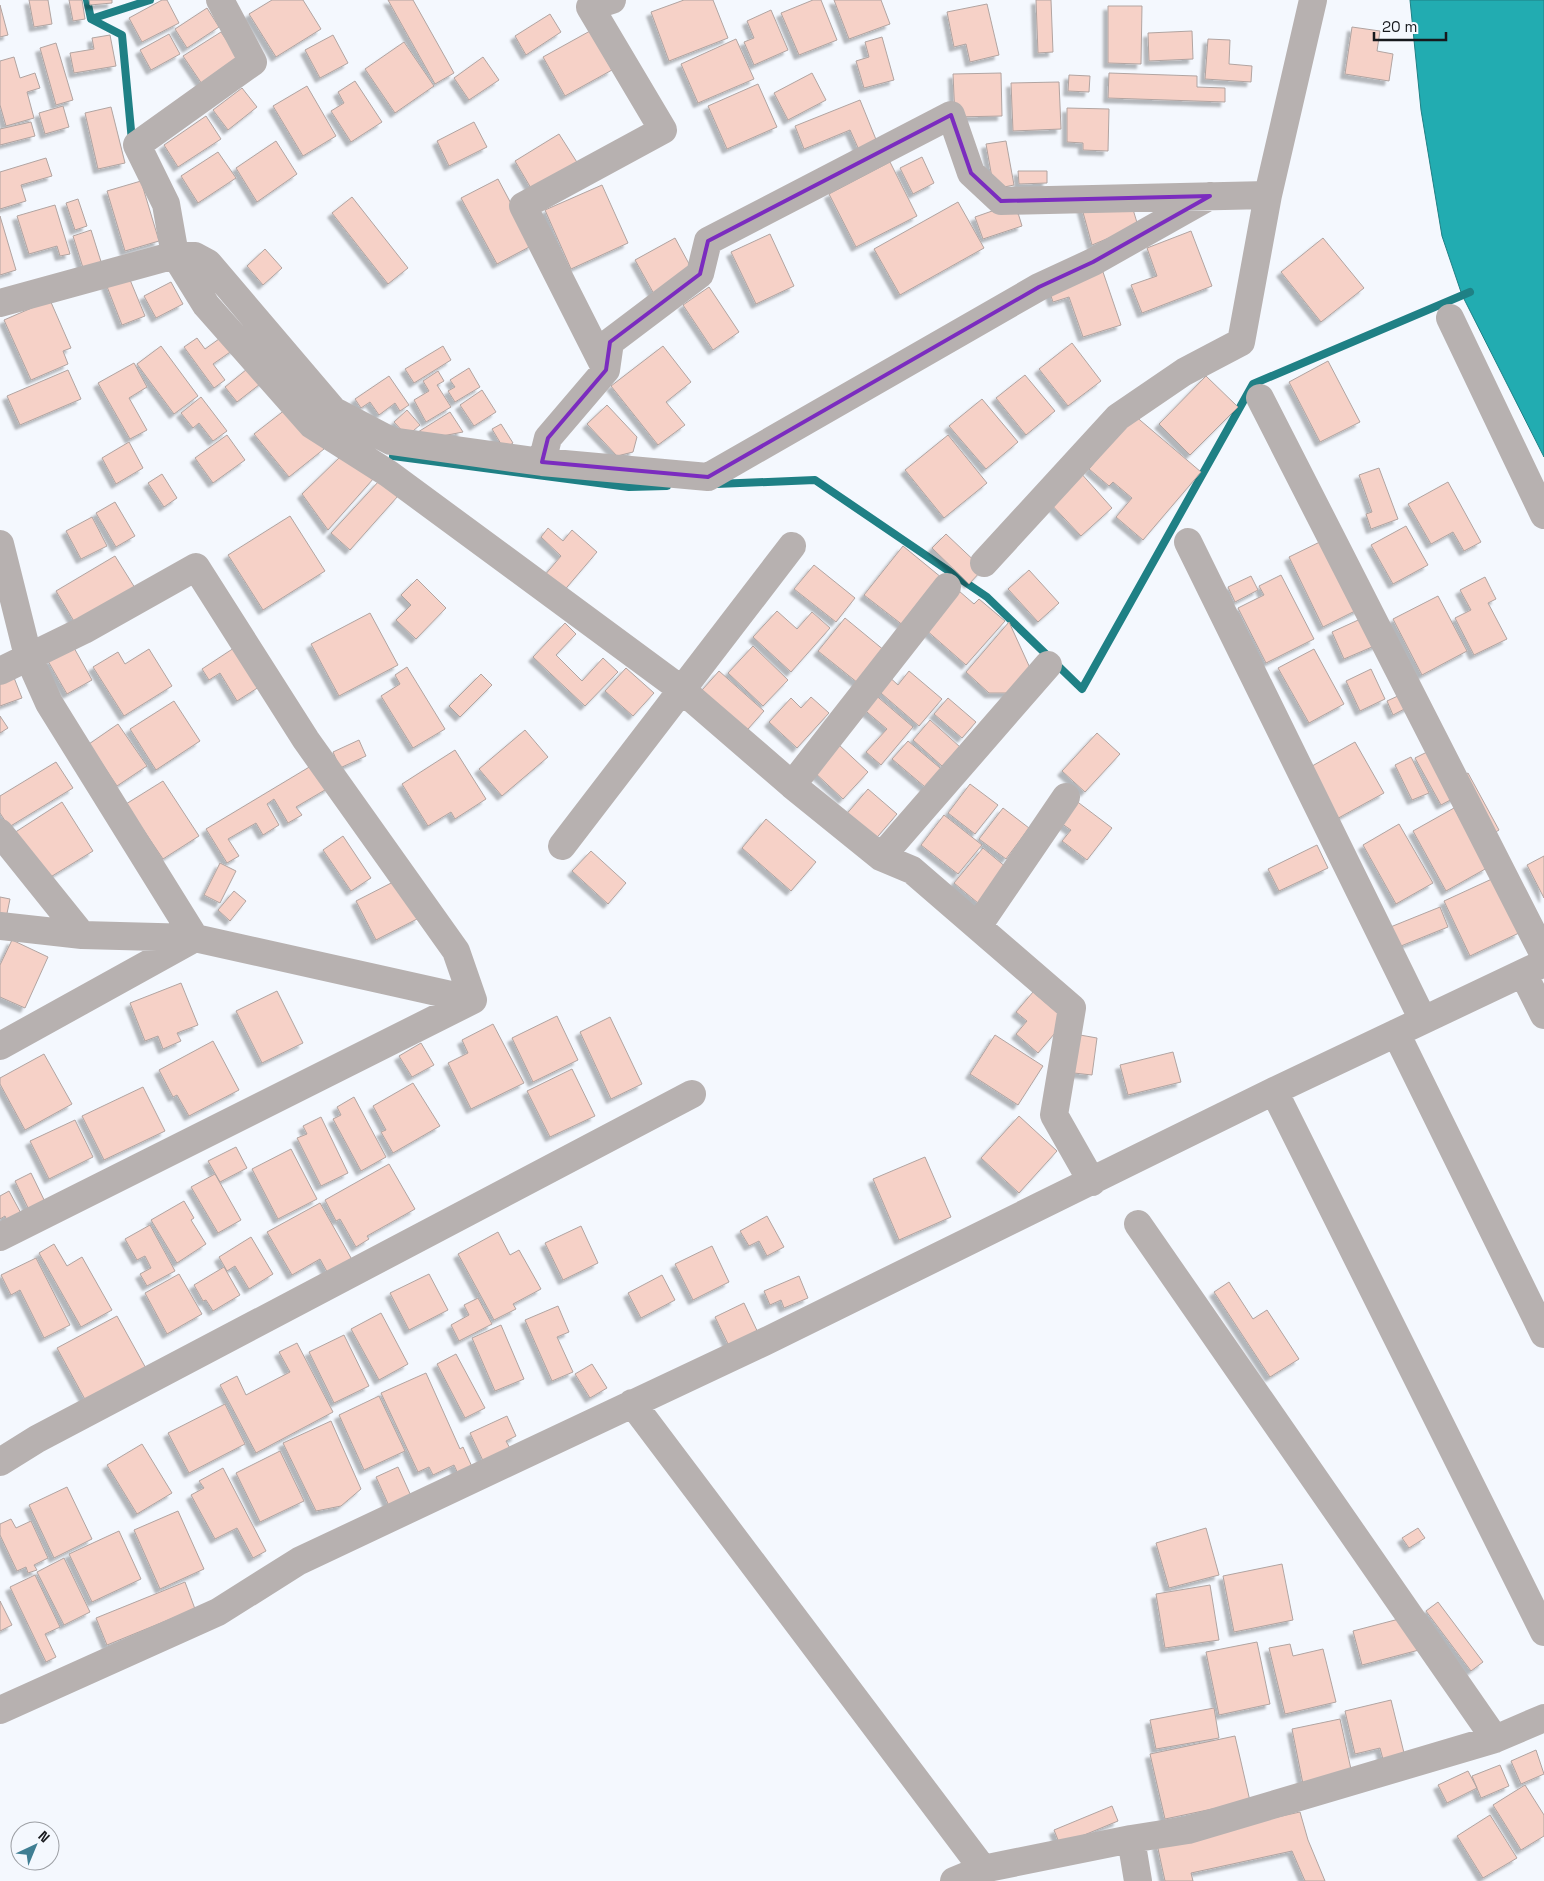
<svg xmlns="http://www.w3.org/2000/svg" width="1544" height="1881" font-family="'Space Grotesk',sans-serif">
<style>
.water{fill:#22acb1;stroke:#1f8085}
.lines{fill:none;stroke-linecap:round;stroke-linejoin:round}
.stream{stroke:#1f8085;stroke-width:8}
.building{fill:#f6d1c7;stroke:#b1a4a1;filter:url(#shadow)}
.minor{stroke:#b7b1b0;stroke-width:28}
.marked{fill:none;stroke:#7b2cbf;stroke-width:4;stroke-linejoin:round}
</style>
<defs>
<filter id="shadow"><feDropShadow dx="-4.5" dy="4.5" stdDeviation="1" flood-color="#0004"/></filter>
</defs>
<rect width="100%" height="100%" fill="#f4f8fe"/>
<path class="water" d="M1410 0H1544V457L1462 295 1442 236 1421 110Z"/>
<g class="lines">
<path class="stream" d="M87 0 91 19 122 35 132 141
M91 19 150 0
M393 456 629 487 667 486
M716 484 815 480 987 597 1082 689 1253 384 1470 292"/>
</g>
<path class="building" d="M29 0H48L52 24 34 27Z
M69 0H82L85 19 73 21Z
M89 0H112V3L90 5Z
M162 0H167L179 23 142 42 129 18Z
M272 0H303L321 29 276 57 249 14Z
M388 0H413L454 73 435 84Z
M684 0H713L728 38 669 61 651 12Z
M813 0H821L837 40 799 55 781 13Z
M834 0H881L890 24 849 39Z
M1036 0H1051L1053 52 1038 53Z
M987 4 999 55 970 62 966 44 954 47 947 12Z
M0 5 8 35 0 37Z
M1108 6H1142L1141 64 1108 63Z
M207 8 219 27 187 48 175 29Z
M771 10 788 50 754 65 744 42 754 38 747 21Z
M550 14 561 32 526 55 515 36Z
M1352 27 1380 31 1377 51 1393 54 1389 81 1345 74Z
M590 31 612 70 565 96 543 57Z
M1192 31 1193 59 1149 61 1148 33Z
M221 32 242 63 204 87 183 56Z
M169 34 180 54 151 70 140 50Z
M110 35 116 66 74 73 70 53 94 49 92 38Z
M333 35 348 63 320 78 305 50Z
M882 37 894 80 864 88 856 61 869 57 865 42Z
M736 39 754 79 698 103 681 64Z
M1208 39 1230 40 1229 64 1252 66 1251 82 1205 79Z
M404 42 434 86 395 113 365 69Z
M56 43 73 100 56 105 40 48Z
M14 57 20 78 35 73 40 88 27 92 34 118 6 126 0 105V61Z
M483 57 499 80 469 100 454 78Z
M812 73 826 100 788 120 774 93Z
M1001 73 1002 116 955 117 953 74Z
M1109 73 1197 76V87L1225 88V102L1108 98Z
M1069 75 1090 76 1089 92 1068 91Z
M355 81 382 122 351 142 331 111 344 103 338 92Z
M1059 82 1061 129 1013 131 1011 83Z
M758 84 777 127 727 149 708 106Z
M307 86 336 136 303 156 273 106Z
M242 88 257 107 228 130 213 110Z
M860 100 877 142 859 150 850 130 804 149 795 126Z
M63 106 69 127 45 134 39 113Z
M111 107 125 163 98 169 85 113Z
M1067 108 1109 109 1108 151 1083 150V143L1067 142Z
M206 116 221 139 178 167 164 145Z
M31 122 35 136 0 145V129Z
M474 122 487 147 449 166 437 141Z
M559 134 580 167 535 195 515 161Z
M276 141 297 174 257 202 236 168Z
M1006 141 1014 185 994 189 986 144Z
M218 152 236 178 198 203 181 176Z
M922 157 934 183 913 194 900 168Z
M46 158 52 176 21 185 26 201 0 209V172Z
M890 162 917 216 856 247 829 194Z
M1018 171H1047V183L1019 184Z
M498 179 533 245 497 264 461 198Z
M141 181 159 241 125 251 107 191Z
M602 185 628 243 571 269 545 210Z
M352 197 408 268 388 284 332 213Z
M78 199 87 226 75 230 66 203Z
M958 202 984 248 900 295 874 249Z
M1015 203 1022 226 983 239 975 217Z
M55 205 70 254 60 256 57 246 29 254 17 216Z
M1081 205 1132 206 1138 226 1092 245Z
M0 216 16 270 0 275Z
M91 230 103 268 85 274 73 236Z
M1191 231 1212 286 1142 313 1131 285 1157 276 1147 248Z
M770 234 794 286 756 304 731 252Z
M675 238 694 273 654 294 635 260Z
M1323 238 1364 288 1321 322 1281 272Z
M265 249 282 268 263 285 247 266Z
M1102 269 1121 325 1083 337 1069 297 1053 302 1048 287Z
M128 275 145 316 122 325 106 284Z
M171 282 183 304 156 318 144 296Z
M709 287 739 332 713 350 683 305Z
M50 300 71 348 63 351 68 364 31 380 4 320Z
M226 334 236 348 213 364 225 380 214 388 184 347 197 338 205 349Z
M1072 343 1101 381 1068 406 1039 369Z
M161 346 198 396 174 414 137 364Z
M443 346 451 360 414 383 405 369Z
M663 346 691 382 666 402 685 425 658 445 611 386Z
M1328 361 1360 422 1320 442 1289 382Z
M134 363 147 387 129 398 147 430 130 439 98 383Z
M252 365 264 381 237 402 225 387Z
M469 368 480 387 455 402 448 391 455 387 450 380Z
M68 370 81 399 20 425 7 396Z
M438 371 444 381 437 385 451 407 426 422 414 400 429 391 423 381Z
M1025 375 1055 411 1026 435 996 398Z
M389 376 409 405 400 411 395 403 379 415 370 402 361 408 355 399Z
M1206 376 1238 407 1190 455 1159 424Z
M482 390 496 412 474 426 460 405Z
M201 397 227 431 213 441 199 423 193 428 181 413Z
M982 399 1018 442 986 469 949 426Z
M607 405 637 437 633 452 617 456 587 424Z
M290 406 324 449 289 477 254 434Z
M407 410 420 425 407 436 394 422Z
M450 412 463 432 437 437 418 432Z
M1134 415 1201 472 1143 540 1116 517 1132 498 1113 482 1109 486 1089 469Z
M501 424 513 443 504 449 492 429Z
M227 435 245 460 213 483 195 458Z
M948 435 987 483 944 518 905 470Z
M129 442 143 468 116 484 102 458Z
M342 455 374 478 328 530 302 494Z
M1379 468 1398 519 1371 529 1366 514 1372 512 1359 475Z
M1079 471 1112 508 1081 536 1047 500Z
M162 474 177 498 164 507 148 483Z
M379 481 398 496 350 550 331 533Z
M1448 482 1481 542 1464 551 1453 532 1431 544 1408 504Z
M115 502 135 536 116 547 96 513Z
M290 516 325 571 263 610 228 555Z
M92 517 107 546 81 559 66 531Z
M1406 526 1428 565 1393 584 1371 545Z
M548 528 563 541 572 530 597 552 562 593 544 576 561 556 541 537Z
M946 534 983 569 969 584 932 548Z
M1328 538 1361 608 1323 627 1289 557Z
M903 546 942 578 904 626 864 595Z
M115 556 135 588 75 623 56 591Z
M814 565 855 598 836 622 794 589Z
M1029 570 1059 603 1038 622 1008 589Z
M1281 575 1314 639 1266 663 1238 608 1264 595 1259 586Z
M1251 576 1258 590 1235 602 1228 587Z
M1485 577 1496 599 1488 603 1507 639 1474 655 1455 618 1471 610 1460 590Z
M417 579 446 608 416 639 396 620 411 605 401 595Z
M959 591 974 604 979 599 1005 621 966 665 925 629Z
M1438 596 1467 651 1422 675 1393 619Z
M777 611 797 629 812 612 830 628 791 672 753 637Z
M370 613 398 665 339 696 311 644Z
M1367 616 1379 644 1344 659 1332 632Z
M845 618 885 651 858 683 818 651Z
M1009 622 1030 668 1011 693H989L966 672Z
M565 623 576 634 556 655 582 681 603 658 618 672 585 706 533 657Z
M73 646 92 680 67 694 48 661Z
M753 646 788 680 763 706 728 673Z
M234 648 259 687 237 701 220 673 209 680 202 669Z
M149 649 172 686 124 716 93 667 118 652 125 664Z
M1314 649 1344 704 1309 723 1278 668Z
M407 667 445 729 413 748 381 696 400 684 395 675Z
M626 668 654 693 633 716 605 691Z
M1371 669 1385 699 1360 711 1346 681Z
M11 670 22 698 0 706V674Z
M719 671 764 711 740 738 695 698Z
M909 671 942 699 919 726 874 687 886 674 898 685Z
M481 674 492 685 460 717 449 706Z
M873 693 913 727 881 765 866 752 887 729 861 707Z
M1400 695 1412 705 1393 715 1387 701Z
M811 697 829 713 797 748 769 722 791 698 801 708Z
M948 698 976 722 962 738 934 714Z
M174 701 200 741 156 770 130 729Z
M0 716 8 728 0 733Z
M930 720 960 747 942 766 913 740Z
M118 724 147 766 117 786 89 744Z
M525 730 548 757 502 796 479 769Z
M1097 733 1120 754 1085 792 1062 771Z
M359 740 366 756 340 768 333 752Z
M908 741 946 773 931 792 892 759Z
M1355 742 1384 793 1333 821 1305 770Z
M838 744 868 772 843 799 813 771Z
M455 750 486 799 455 819 451 812 428 826 402 784Z
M1431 750 1456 797 1441 805 1415 758Z
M1411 757 1429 793 1412 800 1395 765Z
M56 762 73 788 9 827 0 813V796Z
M316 763 330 787 296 807 302 815 288 823 274 799 267 804 279 825 263 835 256 823 228 839 239 856 227 863 206 829Z
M1468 773 1499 830 1489 836 1458 778Z
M163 781 199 836 163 859 126 804Z
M970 784 998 805 975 834 948 813Z
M868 789 897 814 873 842 844 817Z
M1071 797 1112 828 1087 860 1062 841 1071 830 1055 819Z
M62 802 93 851 44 881 14 833Z
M1003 808 1029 828 1006 859 979 839Z
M1454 808 1487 868 1446 891 1413 831Z
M944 815 982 845 958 874 921 845Z
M766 819 816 862 791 891 742 848Z
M1399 824 1433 883 1396 904 1363 845Z
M343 836 371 878 351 891 323 850Z
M1317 845 1328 868 1279 891 1268 869Z
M983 848 1013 873 984 908 954 883Z
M591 851 626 883 608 904 572 871Z
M1544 856V898L1527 865Z
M220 863 236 871 220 903 204 895Z
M1494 878 1519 933 1470 956 1444 901Z
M399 879 419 918 376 940 356 901Z
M234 891 246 901 230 921 218 910Z
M0 897 10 899 5 923 0 922Z
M1440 907 1448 927 1396 948 1388 928Z
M12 940 48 957 25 1008 0 997V965Z
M181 983 198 1025 177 1033 181 1041 163 1049 158 1036 145 1041 130 1003Z
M277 991 303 1043 262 1063 236 1011Z
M1033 992 1066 1020 1038 1053 1016 1034 1027 1021 1016 1012Z
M557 1016 578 1060 533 1082 512 1038Z
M610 1017 642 1084 611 1099 580 1032Z
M493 1024 524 1083 471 1109 448 1063 468 1053 462 1040Z
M995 1035 1043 1066 1018 1105 970 1074Z
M1080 1035 1097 1038 1092 1075 1074 1073Z
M213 1041 239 1090 189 1116 177 1095 173 1097 159 1070Z
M421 1043 434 1065 412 1077 399 1056Z
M1173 1052 1181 1082 1128 1095 1120 1065Z
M44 1054 72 1104 25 1130 0 1084V1078Z
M572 1069 595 1116 550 1137 527 1091Z
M413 1083 440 1126 393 1153 381 1132 386 1130 373 1106Z
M143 1087 165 1131 104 1160 82 1116Z
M354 1097 386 1157 361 1171 333 1119 341 1115 337 1107Z
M1019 1116 1057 1151 1019 1193 981 1158Z
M321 1117 348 1173 321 1186 297 1138 307 1134 303 1126Z
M75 1120 93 1157 49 1179 30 1141Z
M236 1147 247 1168 220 1182 208 1161Z
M291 1149 317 1199 278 1219 252 1169Z
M925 1157 951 1217 899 1240 873 1179Z
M389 1164 415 1209 367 1236 369 1239 356 1247 340 1219 336 1221 325 1200Z
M31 1173 48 1208 32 1216 15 1181Z
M215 1174 241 1220 218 1233 191 1187Z
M9 1191 23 1217 9 1225 5 1216 0 1219V1196Z
M184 1201 194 1218 191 1220 206 1244 177 1263 151 1220Z
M320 1203 355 1265 331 1279 320 1259 292 1275 267 1232Z
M767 1216 784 1247 767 1256 759 1241 749 1246 740 1231Z
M150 1225 175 1271 147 1286 140 1274 151 1268 145 1256 137 1260 125 1239Z
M581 1226 598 1263 563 1280 545 1243Z
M498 1232 510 1255 519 1250 541 1289 513 1304 516 1309 494 1320 458 1254Z
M251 1237 273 1274 249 1289 235 1266 227 1271 219 1257Z
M54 1244 67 1266 82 1257 112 1310 81 1327 39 1253Z
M712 1246 729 1282 693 1300 675 1264Z
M36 1258 70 1325 44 1338 20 1290 11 1295 1 1275Z
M224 1267 240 1295 213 1311 206 1300 203 1301 194 1285Z
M179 1274 202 1314 167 1334 145 1293Z
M429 1274 448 1310 409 1330 390 1293Z
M662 1275 675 1300 641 1318 628 1293Z
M799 1276 808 1298 784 1308 781 1300 770 1305 764 1291Z
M1229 1282 1253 1319 1267 1310 1299 1359 1270 1377 1214 1292Z
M478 1298 492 1324 459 1341 451 1325 469 1315 464 1305Z
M744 1303 760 1337 728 1344 715 1317Z
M558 1306 569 1332 557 1337 573 1372 552 1381 525 1320Z
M381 1313 408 1364 379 1380 351 1329Z
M117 1316 148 1372 88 1405 57 1348Z
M501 1325 524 1379 495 1391 472 1338Z
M344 1335 369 1386 334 1403 309 1352Z
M297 1343 333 1412 256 1453 220 1385 237 1376 246 1395 290 1372 279 1352Z
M456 1354 485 1408 465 1418 437 1364Z
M592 1364 607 1388 590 1398 575 1374Z
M426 1373 460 1449 463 1447 473 1469 459 1476 454 1465 433 1475 429 1467 418 1472 381 1393Z
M379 1396 405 1451 364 1470 339 1415Z
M225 1404 245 1444 189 1473 168 1433Z
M507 1416 516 1436 506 1441 512 1452 485 1465 470 1433Z
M331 1421 361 1489 341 1506 316 1511 283 1443Z
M142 1444 172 1493 137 1514 107 1465Z
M280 1451 304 1501 260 1522 236 1473Z
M398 1467 411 1496 389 1506 376 1477Z
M223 1468 266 1551 253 1558 237 1528 215 1539 191 1495 204 1488 199 1481Z
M67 1487 92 1539 54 1558 29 1505Z
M178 1511 204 1569 160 1589 134 1530Z
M11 1519 16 1528 31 1521 48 1558 34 1565 37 1570 28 1573 26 1567 17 1571 0 1535V1524Z
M1206 1528 1219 1575 1169 1588 1156 1543Z
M1418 1528 1425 1538 1409 1548 1402 1538Z
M119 1531 141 1579 92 1602 69 1554Z
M64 1558 90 1612 64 1625 37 1572Z
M1282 1564 1293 1620 1234 1632 1223 1576Z
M35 1575 60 1627 45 1634 56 1657 46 1662 10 1587Z
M185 1582 195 1609 107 1645 96 1618Z
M1210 1585 1219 1640 1165 1648 1156 1594Z
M0 1601 12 1625 0 1631Z
M1438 1602 1483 1662 1471 1671 1426 1611Z
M1399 1619 1419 1650 1362 1665 1353 1631Z
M1257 1642 1270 1704 1219 1715 1206 1652Z
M1290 1644 1293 1656 1323 1649 1336 1702 1285 1714 1269 1648Z
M1391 1700 1405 1757 1384 1763 1380 1748 1355 1754 1345 1711Z
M1214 1708 1219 1738 1156 1749 1150 1720Z
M1340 1719 1352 1774 1303 1784 1292 1729Z
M1235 1736 1250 1801 1165 1819 1150 1754Z
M1536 1750 1544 1774 1521 1784 1511 1761Z
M1500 1765 1509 1786 1481 1798 1472 1776Z
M1468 1771 1477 1788 1447 1803 1438 1785Z
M1525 1785 1544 1815V1836L1521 1850 1493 1805Z
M1112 1806 1118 1821 1060 1845 1054 1830Z
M1300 1812 1308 1840 1325 1881H1305L1292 1851 1191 1873 1193 1881H1165L1157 1844Z
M1490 1815 1517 1858 1483 1878 1457 1836Z"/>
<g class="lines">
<path class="minor" d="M220 0 253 62 137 145 166 204 175 255 206 305 312 425 389 474 682 690 792 785 881 857 912 870 1072 1008 1054 1115 1092 1182
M0 303 175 255 195 256 208 263 334 411 391 441 542 462 708 477 1039 287 1093 262 1210 196
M1450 318 1544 515
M606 370 523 206 663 130 590 7 612 0
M1260 398 1544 955
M542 462 548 438 606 370 610 342 700 274 708 241 951 115 971 173 1001 201 1268 195
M1188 542 1423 1020
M0 544 28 656 49 703 195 938 0 1046
M984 563 1118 417 1184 372 1241 342 1268 195 1313 0
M0 671 84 630 196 567 306 740 456 951 473 1000
M792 785 947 587
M0 833 82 935
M562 846 792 546
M881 857 1048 665
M0 926 82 935 195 938 473 1000
M978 926 1066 797
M1523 973 1544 1015
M1396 1033 1544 1334
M1274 1091 1544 1632
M1138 1224 1495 1739
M0 1237 473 1000
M632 1403 983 1869 985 1881
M0 1462 37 1439 692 1094
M0 1710 218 1612 299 1561 764 1342 1274 1091 1544 963
M1131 1839 1188 1830 1495 1739 1544 1718
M954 1881 983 1869 1131 1839 1138 1881"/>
</g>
<path class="marked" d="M951 115 971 173 1001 201 1210 196 1093 262 1039 287 708 477 542 462 548 438 606 370 610 342 700 274 708 241Z"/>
<g transform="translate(35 1846) rotate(44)"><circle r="24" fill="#f4f8fe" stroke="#9c9fa4"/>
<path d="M0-4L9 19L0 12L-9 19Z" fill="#3f7e93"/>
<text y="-8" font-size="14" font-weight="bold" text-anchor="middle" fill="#17191d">N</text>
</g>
<path d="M1374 32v8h72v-8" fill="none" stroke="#17191d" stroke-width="2.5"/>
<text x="1382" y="32" font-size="15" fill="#17191d" stroke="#f4f8fe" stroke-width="4" paint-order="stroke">20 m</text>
</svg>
